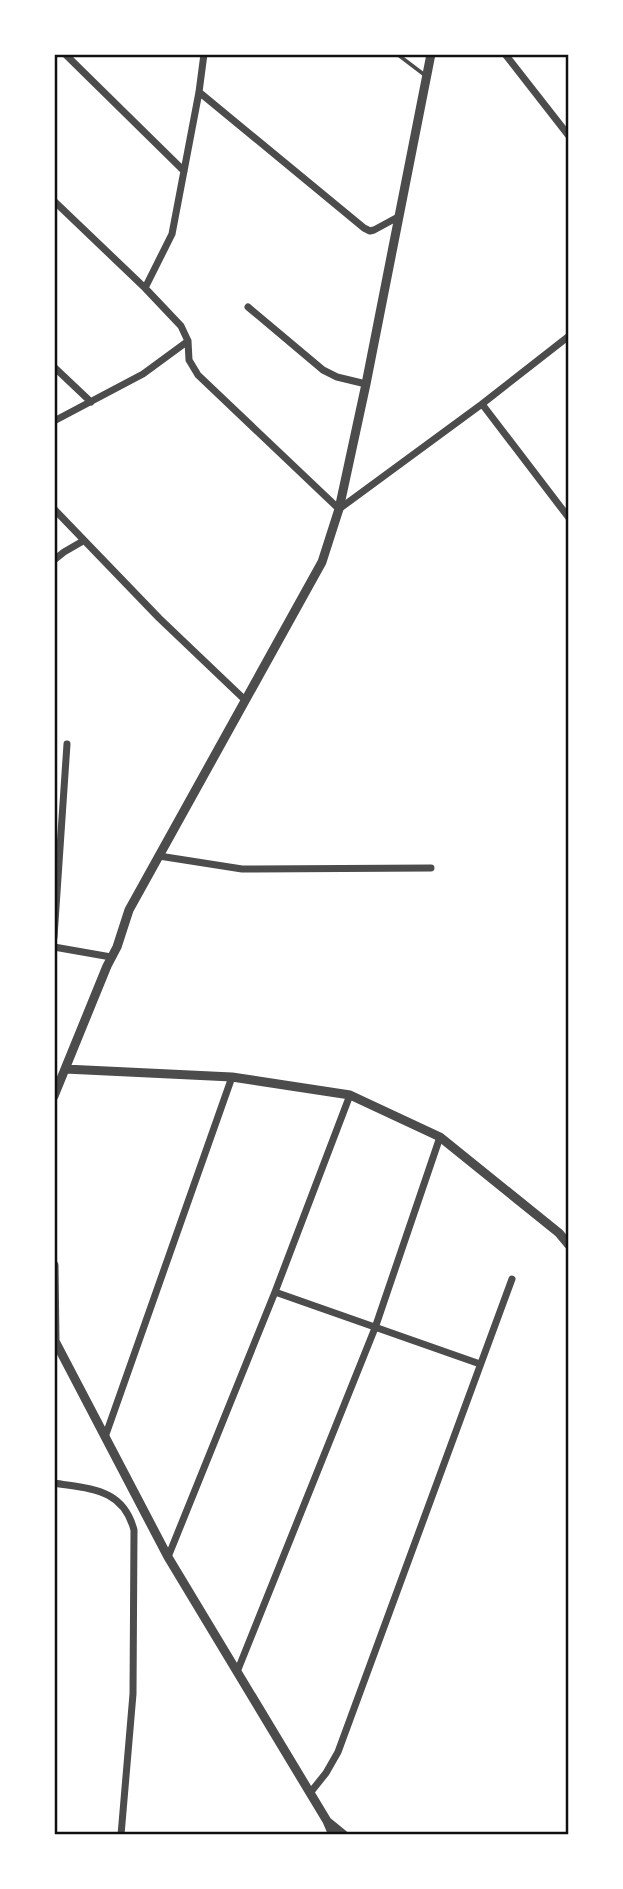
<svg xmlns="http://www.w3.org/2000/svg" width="623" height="1889" font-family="'Fira Sans Condensed',sans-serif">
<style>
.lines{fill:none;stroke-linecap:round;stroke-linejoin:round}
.service{stroke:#4c4c4c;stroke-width:3.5}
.minor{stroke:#4c4c4c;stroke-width:7}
.tertiary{stroke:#4c4c4c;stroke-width:9}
.neatline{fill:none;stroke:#111;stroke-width:2.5}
</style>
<rect width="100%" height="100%" fill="#fff"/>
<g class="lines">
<path class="service" d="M397 54 426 76"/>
<path class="minor" d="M65 54 184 171
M505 54 569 136
M199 92 364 228 370 231 374 230 398 217
M54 201 145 288 181 326 188 341 143 374 54 421
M145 288 172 234 199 92 204 54
M248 307 323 370 337 377 366 384
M188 341 189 360 198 375 339 509 482 404 569 336
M54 367 91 402
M482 404 569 518
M54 509 159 618 245 700
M54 560 64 552 83 541
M159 856 242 869 431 868
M54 937 67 744
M54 947 111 957
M275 1292 480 1364
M105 1437 232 1077
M54 1483C90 1489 123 1488 134 1530L133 1694 121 1835
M168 1557 275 1292 350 1095
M237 1672 375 1328 440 1137
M310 1793 326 1773 338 1752 512 1279"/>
<path class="tertiary" d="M65 1069 232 1077 350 1095 440 1137 559 1233 569 1245
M54 1096 107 966 117 947 129 910 322 562 339 509 366 384 431 54
M54 1265 55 1341 168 1557 327 1821 333 1835
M328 1822 344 1835"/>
</g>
<rect width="623" height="1889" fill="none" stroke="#ffffff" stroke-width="112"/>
<rect x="56" y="56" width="511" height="1777" class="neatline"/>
</svg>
